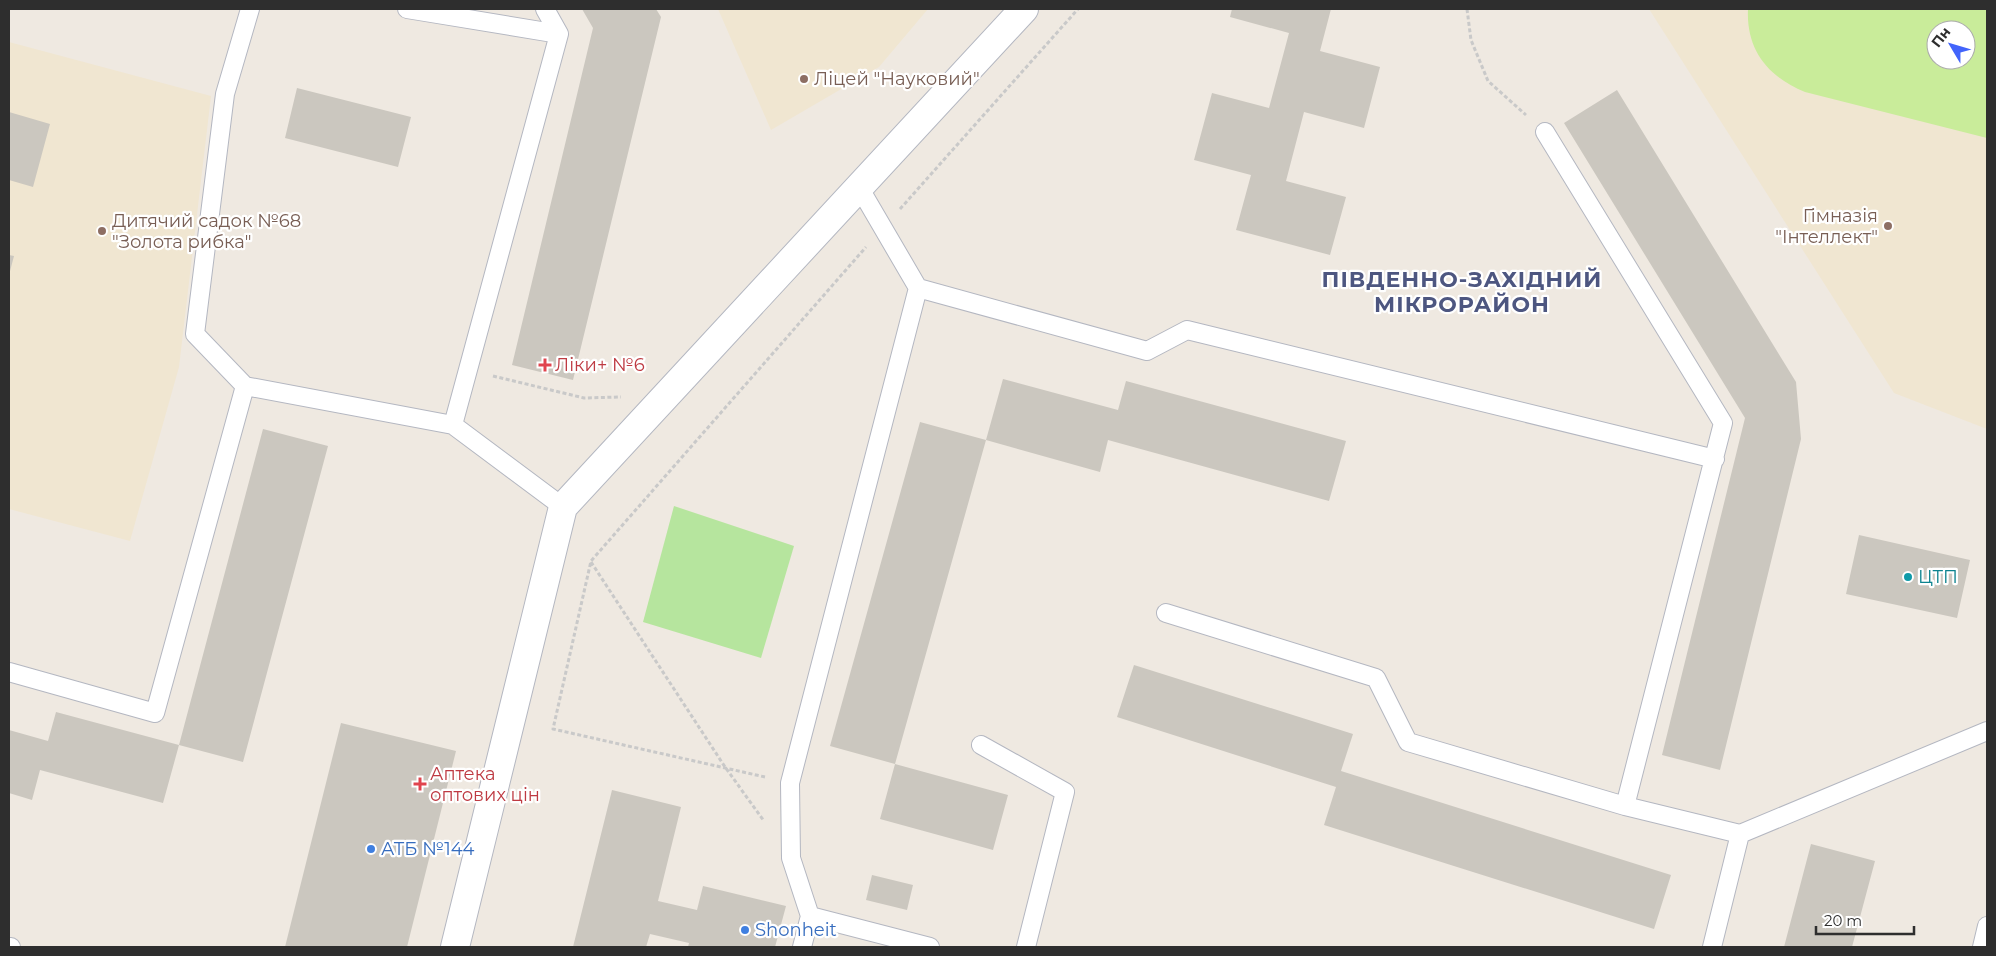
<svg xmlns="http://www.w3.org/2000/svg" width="1996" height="956" font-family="Montserrat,sans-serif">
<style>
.education{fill:#f0e6d1;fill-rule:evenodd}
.green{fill:#b6e59e}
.pitch{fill:#c9ec9a;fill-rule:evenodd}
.building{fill:#cbc7bf}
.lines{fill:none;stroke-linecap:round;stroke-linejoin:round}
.service-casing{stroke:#b4b7c1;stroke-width:20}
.minor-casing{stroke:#b4b7c1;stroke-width:30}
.path{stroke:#c9c9c9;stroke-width:3;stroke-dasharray:4 2.5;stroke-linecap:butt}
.service{stroke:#fff;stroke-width:18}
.minor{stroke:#fff;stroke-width:28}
.education-dot{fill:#8d6e63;stroke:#fff;stroke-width:2}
.health-dot{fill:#e0444e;stroke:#fff;stroke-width:2}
.culture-dot{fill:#0f9aa8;stroke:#fff;stroke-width:2}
.shop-dot{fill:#3f7fe0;stroke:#fff;stroke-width:2}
.labels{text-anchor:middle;stroke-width:4.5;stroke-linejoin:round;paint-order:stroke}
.education-label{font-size:18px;fill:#785e54;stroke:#fff;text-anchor:start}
.health-label{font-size:18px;fill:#be3a42;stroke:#fff;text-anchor:start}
.culture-label{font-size:18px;fill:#0d838f;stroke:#fff;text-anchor:start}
.shop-label{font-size:18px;fill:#366cbe;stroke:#fff;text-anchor:start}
.district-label{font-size:22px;font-weight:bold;letter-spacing:1px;fill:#4d5680;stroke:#fff}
</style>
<rect width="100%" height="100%" fill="#efe9e1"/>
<path class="education" d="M718 9H928L879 67 771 130Z
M1649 9H1987V429L1894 393ZM1936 30H1966V60H1936Z
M9 42 211 96 179 367 130 541 9 509Z"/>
<path class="green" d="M674 506 794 546 761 658 643 622Z"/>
<path class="pitch" d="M1748 9H1987V138L1805 92C1768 77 1746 50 1748 9ZM1936 30H1966V60H1936Z"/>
<path class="building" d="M582 9H656L661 17 573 380 512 365 593 28Z
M1232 9H1331L1320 51 1380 67 1364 128 1304 112 1286 181 1346 197 1330 255 1236 230 1251 175 1194 160 1212 93 1269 108 1289 33 1230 17Z
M297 88 411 117 398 167 285 138Z
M1617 90 1796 382 1801 439 1720 770 1662 755 1745 418 1564 123Z
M9 112 50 124 33 187 9 180Z
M9 255 14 256 9 275Z
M1003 379 1118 410 1126 381 1346 441 1329 501 1108 440 1100 472 986 440 895 764 830 746 920 422 986 440Z
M263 429 328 446 243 762 179 745Z
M1859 535 1970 560 1957 618 1846 594Z
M1134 665 1353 734 1341 771 1671 875 1654 929 1324 825 1336 787 1117 717Z
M56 712 179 745 163 803 40 770 32 800 9 793V730L48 741Z
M341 723 456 751 407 947H285Z
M895 764 1008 795 993 850 880 819Z
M612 790 681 807 658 901 697 910 703 886 786 906 775 947H688L689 943 650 934 646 947H573Z
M1811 844 1875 861 1852 947H1784Z
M872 875 913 885 907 910 866 900Z"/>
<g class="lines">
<g class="service-casing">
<path id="service" d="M407 9 559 34
M545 9 559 34 453 425 563 507
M1545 132 1723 423 1625 806 1740 834 1987 731
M859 187 918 288 1147 351 1187 330 1715 459
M245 386 195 334 225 94 250 9
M1166 613 1376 678 1408 742 1625 806
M9 672 155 713 245 386 453 425
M981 745 1065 792 1026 947
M810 916 930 947
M9 947H11
M802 947 810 916 791 858 790 783 918 288
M1712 947 1740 834
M1982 947 1987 926"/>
</g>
<g class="minor-casing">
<path id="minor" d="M455 947 563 507 1024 9"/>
</g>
<path class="path" d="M1467 9 1471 40 1488 81 1526 115
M900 209 1078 9
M493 376 584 398 621 397
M591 562 725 767 764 821
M765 777 553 729 591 561 866 247"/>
<use href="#service" class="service"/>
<use href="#minor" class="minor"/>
</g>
<g class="education-dot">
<circle cx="804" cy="79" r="5"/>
<circle cx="1888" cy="226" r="5"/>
<circle cx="102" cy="231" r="5"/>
</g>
<g class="health-dot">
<path d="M542.5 357.5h5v5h5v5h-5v5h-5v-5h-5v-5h5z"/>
<path d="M417.5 776.5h5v5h5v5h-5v5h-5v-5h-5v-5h5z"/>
</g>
<circle class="culture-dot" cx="1908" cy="577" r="5"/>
<g class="shop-dot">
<circle cx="371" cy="849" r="5"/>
<circle cx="745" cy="930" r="5"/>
</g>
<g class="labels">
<g class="education-label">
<text x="814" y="85">Ліцей "Науковий"</text>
<text x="1878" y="222" text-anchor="end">Гімназія<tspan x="1878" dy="21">"Інтеллект"</tspan></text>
<text x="112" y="227">Дитячий садок №68<tspan x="112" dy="21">"Золота рибка"</tspan></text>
</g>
<g class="health-label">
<text x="555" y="371">Ліки+ №6</text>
<text x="430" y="780">Аптека<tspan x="430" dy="21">оптових цін</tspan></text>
</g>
<g class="culture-label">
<text x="1918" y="583">ЦТП</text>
</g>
<g class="shop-label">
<text x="381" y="855">АТБ №144</text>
<text x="755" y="936">Shonheit</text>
</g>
<g class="district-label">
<text x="1462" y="287">ПІВДЕННО-ЗАХІДНИЙ<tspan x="1462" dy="25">МІКРОРАЙОН</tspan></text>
</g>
</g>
<rect width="1996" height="956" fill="none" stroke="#2e2e2e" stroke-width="20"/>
<g transform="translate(1951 45) rotate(308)"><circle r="24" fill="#ffffff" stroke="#ababab"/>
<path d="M0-4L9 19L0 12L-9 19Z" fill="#4264fb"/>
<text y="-8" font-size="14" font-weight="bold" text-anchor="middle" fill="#2e2e2e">Пн</text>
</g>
<path d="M1816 926v8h98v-8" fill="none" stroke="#2e2e2e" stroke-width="2.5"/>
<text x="1824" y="926" font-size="15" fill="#2e2e2e" stroke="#ffffff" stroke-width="4" paint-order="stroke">20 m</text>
</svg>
